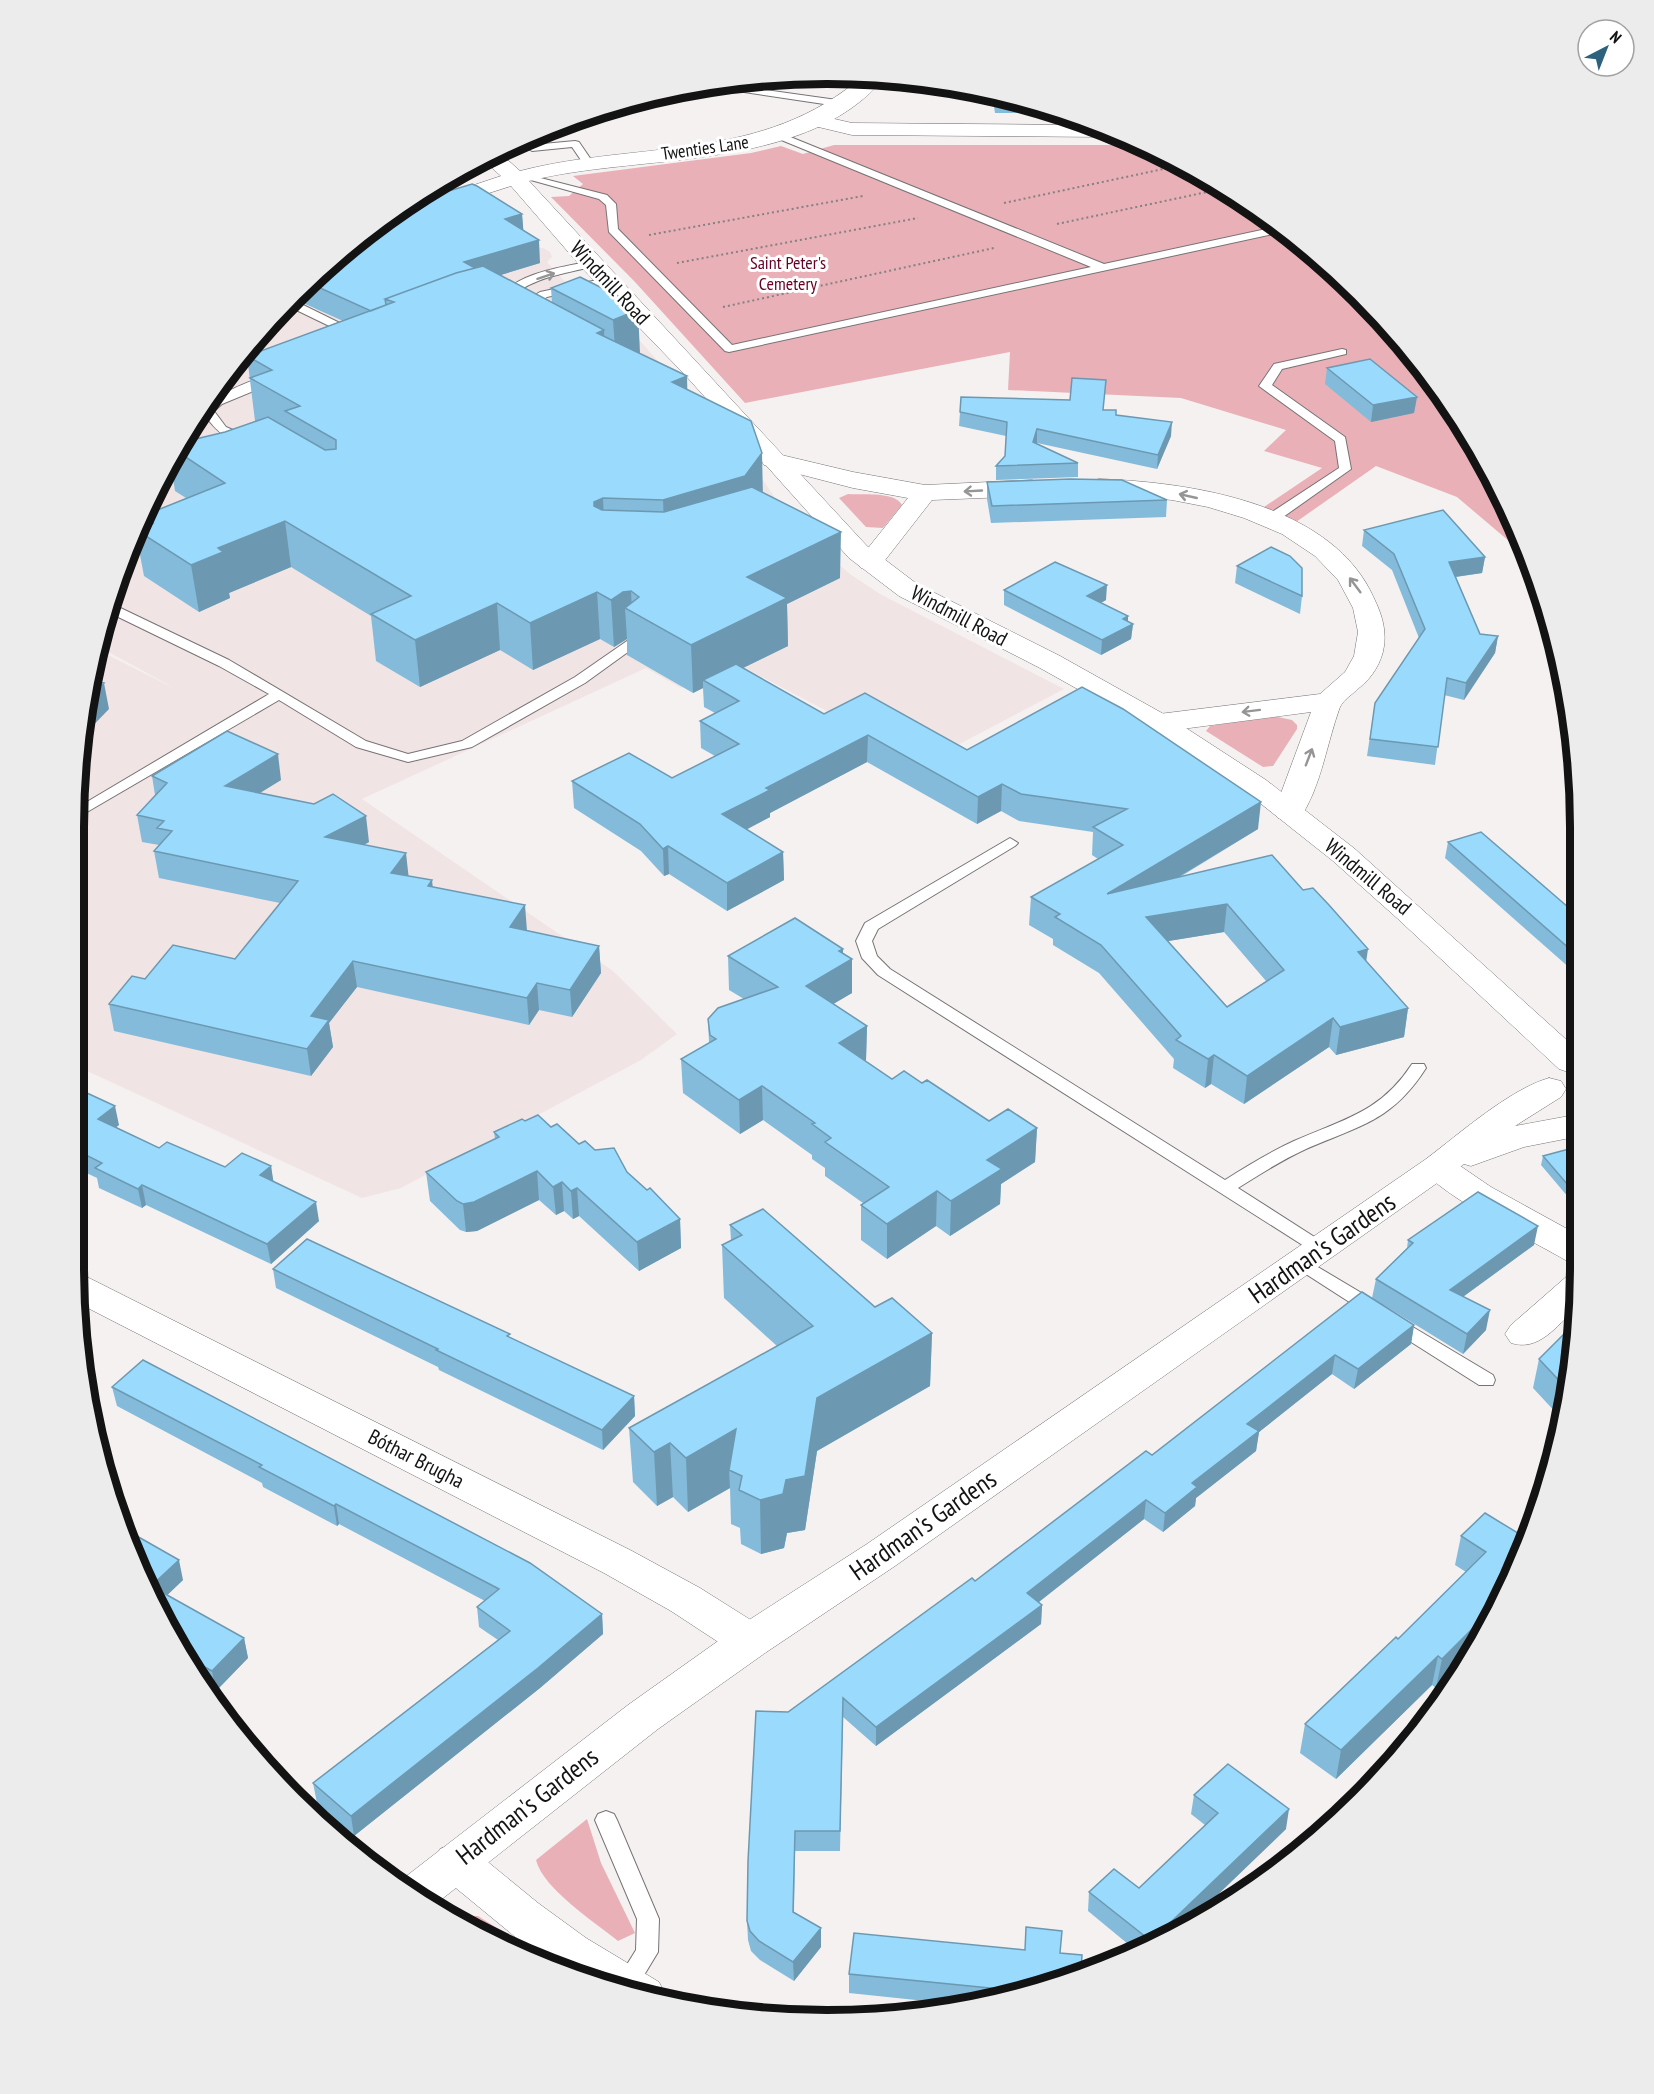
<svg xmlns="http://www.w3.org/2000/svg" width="1654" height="2094" font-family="'PT Sans Narrow',sans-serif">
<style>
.built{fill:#f1e4e5}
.green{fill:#e9b0b7}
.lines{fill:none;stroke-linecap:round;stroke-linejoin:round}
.lane-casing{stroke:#777374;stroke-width:2}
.street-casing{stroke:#777374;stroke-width:1}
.secondary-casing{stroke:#777374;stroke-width:1}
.path{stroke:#838181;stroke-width:2;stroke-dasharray:2 3;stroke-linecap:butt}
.lane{fill:#fff;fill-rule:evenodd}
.street{fill:#fff;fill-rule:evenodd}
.secondary{fill:#fff;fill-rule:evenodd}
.wall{fill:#84bbda;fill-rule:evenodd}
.shaded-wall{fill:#6c99b1}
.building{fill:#9adafd;stroke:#6c99b1;stroke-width:1.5;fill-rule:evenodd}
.oneway{stroke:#959595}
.labels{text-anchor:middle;stroke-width:6;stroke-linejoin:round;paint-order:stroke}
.far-street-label{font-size:18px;fill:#141313;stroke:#fff}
.far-park-label{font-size:18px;fill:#660024;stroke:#fff}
.street-label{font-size:21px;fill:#141313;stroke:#fff}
.near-street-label{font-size:26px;fill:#141313;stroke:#fff}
.rim{fill:none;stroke:#141313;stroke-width:8}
</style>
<rect width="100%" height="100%" fill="#f5f1f1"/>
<path class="built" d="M529 247 543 248 550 252 552 257 547 262 575 293 611 308 763 480 775 498V504L803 534 850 574 880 594 1064 689 950 749 840 718 745 668 723 678 712 672 681 688 646 668 362 799 613 971 677 1034 641 1060 401 1188 362 1198 74 1065 75 778 100 651 178 690 101 648 114 584 174 451 229 368 294 299 314 309 442 264Z"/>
<path class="green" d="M834 145H1143L1160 151 1285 229 1393 330 1479 450 1529 558 1457 497 1376 466 1296 522 1261 509 1322 468 1264 451 1286 430 1181 398 1008 390 1010 352 745 403 635 282 551 197 569 196 583 184 573 176 751 153 781 146 803 154Z
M848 494C862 495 895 491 902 505L883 528 866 527 839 498Z
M1273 716 1292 720 1297 725V729L1273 766 1263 767 1206 731 1210 726Z
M587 1819 601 1863 635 1933 618 1941C595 1922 543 1889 536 1860Z
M474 1916H478L544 1958 464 1925Z"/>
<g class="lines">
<g class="lane-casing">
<path id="lane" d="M716 83 844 101 849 104 844 107 704 86Z
M778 132 1104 264 1280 226 1287 231 729 352 725 351 609 232 606 205 599 199 520 177 525 174 607 195 616 204 618 229 732 345 1091 267 774 137V133Z
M575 141 579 142 594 164 593 166H585L572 147 532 151 527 148 532 145Z
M591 261 597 264 595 266C564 274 530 277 507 301L497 299C519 272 559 268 591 261Z
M607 278 613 281 611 283 547 297 539 302 536 315 526 313 527 300 540 292Z
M293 300 358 332 360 334 350 336 288 306Z
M1342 349 1346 350V354L1282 369 1272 385 1345 437 1351 469 1276 522H1266V516L1339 468 1335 441 1259 386 1274 364Z
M271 375 275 376V382L222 404 214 411 226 427 249 437V443C231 446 216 430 206 417L200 422H193C211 396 241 383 271 375Z
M110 603 229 660 366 741 408 754 462 741 575 677 627 641 632 640 639 644 585 683 472 747 408 762 356 747 279 700 75 819V809L269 694 219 666 108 612Z
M1010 838 1018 843 1015 846 878 929 872 941 877 956 890 969 1225 1180C1247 1166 1270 1152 1294 1141 1344 1119 1381 1112 1412 1064H1424L1426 1068C1392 1121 1361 1125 1306 1149 1282 1160 1260 1174 1238 1188L1327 1245 1330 1249 1327 1253H1315L878 975 862 958 856 941 865 923Z
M1301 1257 1380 1304 1383 1309 1380 1314H1368L1295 1267 1292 1263 1295 1259Z
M1396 1317 1493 1375 1495 1380 1493 1385H1479L1389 1328 1387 1323 1389 1318Z
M606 1811 614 1814 617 1820 659 1919 658 1952 632 1995 613 1987 636 1950 637 1919 595 1820 598 1814Z"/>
</g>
<g class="street-casing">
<path id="street" d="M817 115 852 123 1090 125 1114 134 1106 137 852 135 810 125 807 121 810 117Z
M773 453 853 472 925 485 1032 480 1041 483 1045 488 1041 493 1032 496 932 500 879 568 870 570 861 568 857 562 908 498 853 488 764 465 761 460 764 455Z
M1099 479C1188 482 1324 502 1370 590 1379 608 1387 625 1384 646 1382 662 1372 678 1359 688 1353 694 1344 699 1340 707 1327 742 1321 788 1300 818L1289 821 1278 818 1274 812 1311 712 1159 732 1149 729 1145 723 1149 717 1159 714 1320 694 1345 672 1354 656 1358 632 1353 608 1338 580 1315 556 1282 534 1244 518 1208 507 1172 500 1090 492 1086 487 1090 482Z
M1438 1156 1450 1159 1491 1187 1580 1236V1264L1567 1261C1535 1242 1438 1195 1421 1167L1426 1159Z
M1580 1274 1576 1309C1556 1326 1539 1352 1511 1343L1505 1334 1511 1325 1566 1277Z
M75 1275 89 1278 632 1551 700 1588 765 1629 771 1641 765 1653 750 1657 735 1653 671 1611 604 1573 78 1303Z
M456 1843 472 1849 538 1903 586 1938 659 1982 666 1996 665 1999 632 1995 541 1957 530 1949 440 1875 434 1862 440 1849Z"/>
</g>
<g class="secondary-casing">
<path id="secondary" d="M864 75 885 77C807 173 638 153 529 181L867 546 917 584 1060 656 1169 717 1266 780 1355 849 1580 1052V1070L1571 1073 1559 1069 1398 919 1333 861 1246 792 1149 729 1040 668 899 596 849 558 686 376 583 269 511 186 439 209 432 207 428 203 432 199 501 176 483 160 499 152 520 171C640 140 763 164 864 75Z
M1549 1078 1561 1081 1566 1089 1561 1097 1515 1126 1580 1114V1136L1524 1147 1471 1166 1464 1164 895 1566 765 1653 658 1729 433 1906 400 1881 628 1705 735 1629 867 1544 1426 1159C1459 1134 1510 1089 1549 1078Z"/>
</g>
<path class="path" d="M1004 203 1182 165
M1057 224 1221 189
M649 235 863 196
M677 263 918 218
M723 307 994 248"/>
<use href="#lane" class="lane"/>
<use href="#street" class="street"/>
<use href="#secondary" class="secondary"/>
</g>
<path class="wall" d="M801 78 795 83 771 79Z
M992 94 1025 100 1024 113H995Z
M439 194 522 214 523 230 540 263 500 275 552 303 551 288 626 300V304L639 353 687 376V390L763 493 840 578 787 604 788 646 743 668 824 714 967 750 1258 829 1180 877 1366 961 1408 1008 1404 1037 1336 1055 1329 1047 1244 1104 1211 1084 1205 1088 1173 1068 1174 1059 1099 973 1053 945V939L1029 925 1031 897 1098 859 1092 855 1093 832 1019 821 1001 811 977 824 867 762 770 813V817L746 829 783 852 784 880 727 911 669 874 664 876 641 851 574 808 572 781 672 778 715 756 701 748 700 721 715 713 704 707 703 688 693 693 627 655V639L614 647 600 639 533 670 500 650 420 687 376 661 371 616 291 567 229 593 230 598 199 612 144 576 136 534 139 529 145 526 143 519 145 515 186 498 175 491 170 460 174 451 179 443 225 432 255 421 247 356 343 321 294 299 330 261ZM1224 932 1266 981 1227 1007 1168 941Z
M1327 368 1417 397 1414 413 1371 422 1325 384Z
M1104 410 1171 436 1157 469 1037 443 1036 444 1078 463V477L996 480V466L1005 456 1006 436 959 426 960 412Z
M987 482 1167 500 1166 517 991 523 987 499Z
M1364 530 1485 557 1482 573 1456 577 1480 634 1498 636 1495 653 1464 700 1444 695 1435 765 1367 756 1375 703 1419 638 1392 570 1362 546Z
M1237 566 1302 596 1300 614 1235 583Z
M1004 590 1106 600 1101 603 1128 616V622L1133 624 1131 639 1101 655 1004 605Z
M152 776 281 780 260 793 369 842 364 845 408 876 527 931 599 946 601 973 572 1017 539 1010 529 1025 357 987 329 1023 333 1047 311 1076 114 1031 109 1004 145 979 235 959 280 903 159 878 154 851 159 845 142 842 137 815 155 795Z
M1448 842 1576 914 1579 913 1580 977 1445 858Z
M843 954 852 959V993L833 1004 867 1026 866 1060 865 1061 892 1079 922 1083 989 1121 1037 1128 1035 1162 1001 1184 1000 1204 950 1236 936 1226 887 1259 861 1240V1205L863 1203 825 1176V1168L812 1159V1155L763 1120 740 1134 683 1093 681 1059 709 1043 708 1019 744 999 729 990 728 956Z
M74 1087 119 1125 116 1127 159 1148 225 1167 271 1166 273 1182 319 1221 271 1264 146 1205 142 1208 99 1188 97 1178 74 1167Z
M525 1121 551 1127 579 1144 595 1150 627 1172 680 1219 681 1248 639 1271 579 1216 573 1219 564 1211 556 1215 539 1200 477 1231 466 1232 460 1230 430 1201 426 1172 495 1139 494 1132Z
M1580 1146V1211L1541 1165 1543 1156Z
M730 1225 875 1307 932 1333 930 1386 817 1451 805 1530 787 1533 784 1548 761 1554 741 1544 740 1528 731 1524 730 1488 688 1512 673 1497 657 1506 633 1482 629 1428 777 1346 724 1298 722 1245 731 1240Z
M1408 1240 1534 1245 1463 1297 1486 1330 1463 1354 1382 1304 1414 1325 1411 1344 1354 1389 1332 1374 1259 1432 1256 1451 1196 1498 1195 1506 1163 1532 1144 1519 1039 1602 1042 1605 1041 1624 876 1746 843 1717 840 1851H795L794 1912 821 1928V1947L794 1981 760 1960 751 1951 748 1940 747 1921 788 1712 975 1581 1372 1298 1376 1279 1407 1248Z
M273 1269 511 1338 634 1396 635 1416 603 1450 439 1370 438 1367 276 1288Z
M1575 1323 1566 1414 1561 1431 1556 1427 1559 1416 1533 1388 1539 1359Z
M112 1387 602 1614 603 1634 540 1688 354 1836 317 1803 313 1783 498 1640 479 1627 477 1607 485 1601 339 1524 337 1526 263 1487 262 1483 117 1406Z
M128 1531 183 1580 167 1595 244 1638 248 1658 216 1691 207 1686 175 1644Z
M1461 1536 1523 1555 1471 1652 1436 1688 1432 1685 1336 1779 1300 1753 1305 1724 1398 1639 1466 1572 1455 1565Z
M1194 1795 1286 1829 1183 1928 1134 1949 1088 1911 1089 1892 1139 1888 1205 1825 1191 1814Z
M1060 1953 1081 1970 1022 1995 954 2004 849 1993V1974Z"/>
<path class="shaded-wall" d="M795 78H801L795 83Z
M522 214 524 237 505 219Z
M539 240 540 263 478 282 464 262Z
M626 300 627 315 638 310 640 353 616 363 613 320 621 302Z
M604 330 606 374 597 333Z
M687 376 688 420 672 382Z
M1417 397 1414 413 1371 422 1373 405Z
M1172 422 1171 436 1157 469 1158 455Z
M1037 429V443L1032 457 1033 442Z
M762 453 763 498 665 546 663 500Z
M603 498 605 544 597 552 594 502Z
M285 521 291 567 229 593 230 598 199 612 191 565 218 548Z
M841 532 840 578 787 604 788 646 710 684 703 680V688L693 693 691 645 747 577Z
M1485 557 1482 573 1447 578 1449 562Z
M1107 585 1106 600 1086 611 1087 596Z
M631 591 632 612 625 608 627 639 614 647 611 600 623 592Z
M597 592 600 639 533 670 530 623Z
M497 603 500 650 420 687 415 640Z
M1128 616V627L1133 624 1131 639 1101 655 1102 640 1123 619Z
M1498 636 1495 653 1464 700 1466 683Z
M104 683 109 709 83 736 91 696Z
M868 735 867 762 770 813V817L723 842 722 814 766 788Z
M278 754 281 780 229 812 225 786Z
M1002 784 1001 811 977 824 978 797Z
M1261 802 1258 829 1105 921 1107 894Z
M366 816 369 842 328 863 325 837Z
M668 846 669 874 664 876 663 849Z
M783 852 784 880 727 911V883Z
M406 853 409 880 391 873Z
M432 880 435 907 428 886Z
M1227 904 1224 932 1144 945 1146 917Z
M525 905 527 931 510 927Z
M599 946 601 973 572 1017 570 990Z
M843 949V964L852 959V993L806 1020V986L839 951Z
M1368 949 1364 977 1358 952Z
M353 961 357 987 329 1023 333 1047 311 1076 307 1049 311 1016Z
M537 983 539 1010 529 1025 527 998Z
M1408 1008 1404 1037 1336 1055 1340 1027Z
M1333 1018 1329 1047 1244 1104 1247 1076Z
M867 1026 866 1060 839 1077V1043Z
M1214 1055 1211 1084 1205 1088 1208 1059Z
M762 1086 763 1120 740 1134 739 1100Z
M115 1106 119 1125 102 1138 98 1119Z
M1037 1128 1035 1162 1001 1184 1000 1204 950 1236 951 1201 987 1160Z
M271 1166 274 1185 260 1175Z
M537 1171 539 1200 477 1231 466 1232 463 1204Z
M562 1182 564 1211 556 1215 553 1187Z
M142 1185 146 1205 142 1208 138 1189Z
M577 1188 579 1216 573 1219 571 1191Z
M937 1191 936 1226 887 1259V1224Z
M316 1202 319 1221 271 1264 267 1244Z
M680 1219 681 1248 639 1271 637 1242Z
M1538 1226 1534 1245 1446 1309 1450 1290Z
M1490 1310 1486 1330 1463 1354 1467 1334Z
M1414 1325 1411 1344 1354 1389 1358 1369Z
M932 1333 930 1386 817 1451 805 1530 787 1533 784 1548 761 1554 760 1500 786 1480 817 1398Z
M84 1345 88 1362 91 1390H90Z
M1335 1355 1332 1374 1259 1432 1256 1451 1196 1498 1195 1506 1163 1532 1165 1513 1247 1424Z
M634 1396 635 1416 603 1450 602 1430Z
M736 1429 729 1470 730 1488 688 1512 686 1458Z
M670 1443 673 1497 657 1506 654 1452Z
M1146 1500 1144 1519 1026 1612 1027 1593Z
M336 1504 339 1524 337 1526 334 1506Z
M179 1560 183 1580 158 1604 151 1586Z
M1498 1603 1471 1652 1436 1688 1442 1659Z
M1042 1605 1041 1624 876 1746V1727Z
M602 1614 603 1634 540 1688 354 1836 351 1816Z
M244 1638 248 1658 216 1691 212 1671Z
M1438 1656 1432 1685 1336 1779 1341 1750Z
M1289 1809 1286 1829 1183 1928 1151 1941Z
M821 1928V1947L794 1981 793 1962Z"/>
<path class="building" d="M995 95 1020 99H995Z
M472 184 477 186 522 214 505 219 539 240 464 262 475 268 456 273 385 299 386 305 371 311 309 283 330 261 421 195 434 191 439 194Z
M483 266 604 330 597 333 687 376 672 382 751 421 762 453 745 476 663 500 603 498 594 502V506L602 510 664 512 752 487 841 532 747 577 787 598 691 645 625 608 639 597 631 591 623 592 611 600 597 592 530 623 497 603 415 640 371 614 411 596 285 521 218 548 223 552 191 565 138 531 139 529 153 523 144 517 145 515 225 483 175 450 179 443 225 432 268 417 325 450 336 449V440L285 411 300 406 250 378 272 370 247 356 394 302 385 299 456 273Z
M580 277 626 300 621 302 638 310 613 320 551 288Z
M1370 359 1417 397 1373 405 1327 368Z
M1072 378 1106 380 1103 410H1116V415L1172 422 1158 455 1037 429 1033 442 1078 463 996 466 1005 456 1007 422 960 412 961 397 1070 400Z
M1070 479 1122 480 1167 500 992 506 987 482Z
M1443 510 1485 557 1449 562 1480 634 1498 636 1466 683 1447 678 1438 747 1370 739 1375 703 1425 629 1394 554 1364 530Z
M1271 547 1290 556 1302 568V596L1237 566Z
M1055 562 1107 585 1087 596 1128 616 1123 619 1133 624 1102 640 1004 590Z
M736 664 824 714 865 693 967 750 1082 687 1123 709 1261 802 1107 894 1272 855 1303 890 1313 888 1329 905 1368 949 1358 952 1408 1008 1340 1027 1333 1018 1247 1076 1214 1055 1208 1059 1176 1040 1181 1036 1101 945 1055 917 1060 914 1031 897 1123 845 1093 827 1127 809 1021 794 1002 784 978 797 868 735 766 788 770 790 722 814 783 852 727 883 668 846 663 849 640 824 572 781 629 753 672 778 739 744 700 721 739 701 703 680ZM1227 904 1284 970 1227 1007 1146 917Z
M94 681 104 683 91 696Z
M227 731 278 754 225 786 314 804 333 794 366 816 325 837 406 853 391 873 432 880 428 886 525 905 510 927 599 946 570 990 537 983 527 998 353 961 311 1016 329 1020 307 1049 109 1004 132 976 145 979 173 945 235 959 298 881 154 851 172 831 157 828 164 821 137 815 167 783 152 776Z
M1481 832 1576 914 1579 913V957L1448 842Z
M795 918 843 949 839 951 852 959 806 986 867 1026 839 1043 892 1079 904 1071 922 1083 927 1080 989 1121 1008 1109 1037 1128 987 1160 1002 1169 951 1201 937 1191 887 1224 861 1205 889 1187 825 1142 831 1138 812 1124 815 1123 762 1086 739 1100 681 1059 716 1039 710 1035 708 1019 718 1008 778 987 728 956Z
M74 1087 115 1106 98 1119 159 1148 167 1142 225 1167 242 1153 271 1166 260 1175 316 1202 267 1244 142 1185 138 1189 95 1168 102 1163 74 1149Z
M538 1115 551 1127 557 1124 579 1144 585 1141 595 1150 614 1148 627 1172 647 1190 650 1188 680 1219 637 1242 577 1188 571 1191 562 1182 553 1187 537 1171 474 1202 463 1204 457 1201 426 1172 499 1137 494 1132 522 1119 525 1121Z
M1580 1146V1199L1543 1156Z
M1478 1192 1538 1226 1450 1290 1490 1310 1467 1334 1376 1279 1413 1243 1408 1240Z
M763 1209 875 1307 892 1298 932 1333 817 1398 805 1476 786 1480 783 1494 760 1500 739 1490 742 1476 729 1470 736 1429 686 1458 670 1443 654 1452 629 1428 813 1326 722 1245 742 1235 730 1225Z
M307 1239 510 1334 507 1336 634 1396 602 1430 436 1350 438 1349 273 1269Z
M1362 1292 1414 1325 1358 1369 1335 1355 1247 1424 1259 1431 1192 1483 1197 1487 1165 1513 1146 1500 1027 1593 1042 1605 876 1727 843 1698 840 1831H795L793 1912 821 1928 793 1962 759 1941 750 1931 747 1921 748 1861 756 1711 788 1712 972 1578 975 1581 1146 1451 1152 1455Z
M1575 1323 1568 1390 1539 1359Z
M143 1360 530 1563 602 1614 538 1668 351 1816 313 1783 510 1631 477 1607 499 1589 336 1504 334 1506 259 1467 262 1465 112 1387Z
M1568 1393 1567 1402 1563 1398Z
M1485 1513 1521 1535 1531 1531 1523 1555 1498 1603 1442 1659 1438 1656 1341 1750 1305 1724 1396 1637 1398 1639 1486 1552 1461 1536Z
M128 1531 179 1560 151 1586 244 1638 212 1671 183 1655 175 1644Z
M1228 1764 1289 1809 1151 1941 1089 1892 1114 1869 1139 1888 1218 1813 1194 1795Z
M1026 1927 1062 1931 1060 1953 1082 1955 1081 1970 1030 1992 849 1974 854 1933 1025 1950Z"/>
<defs><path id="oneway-shaft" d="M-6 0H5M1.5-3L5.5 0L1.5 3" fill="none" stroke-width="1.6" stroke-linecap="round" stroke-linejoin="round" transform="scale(1.5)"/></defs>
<g class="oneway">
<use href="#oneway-shaft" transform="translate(546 276) rotate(-18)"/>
<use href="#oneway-shaft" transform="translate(973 491) rotate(177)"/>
<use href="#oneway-shaft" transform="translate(1188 496) rotate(-167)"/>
<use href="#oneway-shaft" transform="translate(1355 585) rotate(-127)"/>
<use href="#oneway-shaft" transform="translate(1251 711) rotate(173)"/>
<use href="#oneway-shaft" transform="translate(1309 757) rotate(-69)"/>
</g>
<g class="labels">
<g class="far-street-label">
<text transform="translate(705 148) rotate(-8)" y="6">Twenties Lane</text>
</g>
<g class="far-park-label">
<text x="788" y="269">Saint Peter's<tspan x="788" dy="21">Cemetery</tspan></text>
</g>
<g class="street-label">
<text transform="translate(610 283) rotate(47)" y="7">Windmill Road</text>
<text transform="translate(959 616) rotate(28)" y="7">Windmill Road</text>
<text transform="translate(1368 877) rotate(40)" y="7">Windmill Road</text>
<text transform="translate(416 1459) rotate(27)" y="7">Bóthar Brugha</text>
</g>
<g class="near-street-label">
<text transform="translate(1322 1248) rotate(-35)" y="9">Hardman's Gardens</text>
<text transform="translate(923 1525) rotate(-35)" y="9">Hardman's Gardens</text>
<text transform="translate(527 1806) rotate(-38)" y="9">Hardman's Gardens</text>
</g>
</g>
<path d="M0 0H1654V2094H0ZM827 84H827A743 743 0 0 1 1570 827V1267A743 743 0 0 1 827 2010H827A743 743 0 0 1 84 1267V827A743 743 0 0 1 827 84Z" fill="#ececec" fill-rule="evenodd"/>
<path class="rim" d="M827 84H827A743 743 0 0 1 1570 827V1267A743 743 0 0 1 827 2010H827A743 743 0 0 1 84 1267V827A743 743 0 0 1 827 84Z"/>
<g transform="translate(1606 48) rotate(42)"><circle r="28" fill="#ffffff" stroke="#a1a1a1" stroke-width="1.5"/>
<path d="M0-4.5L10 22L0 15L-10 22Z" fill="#2c627d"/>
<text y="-9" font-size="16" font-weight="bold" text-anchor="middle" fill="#141313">N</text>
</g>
</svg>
